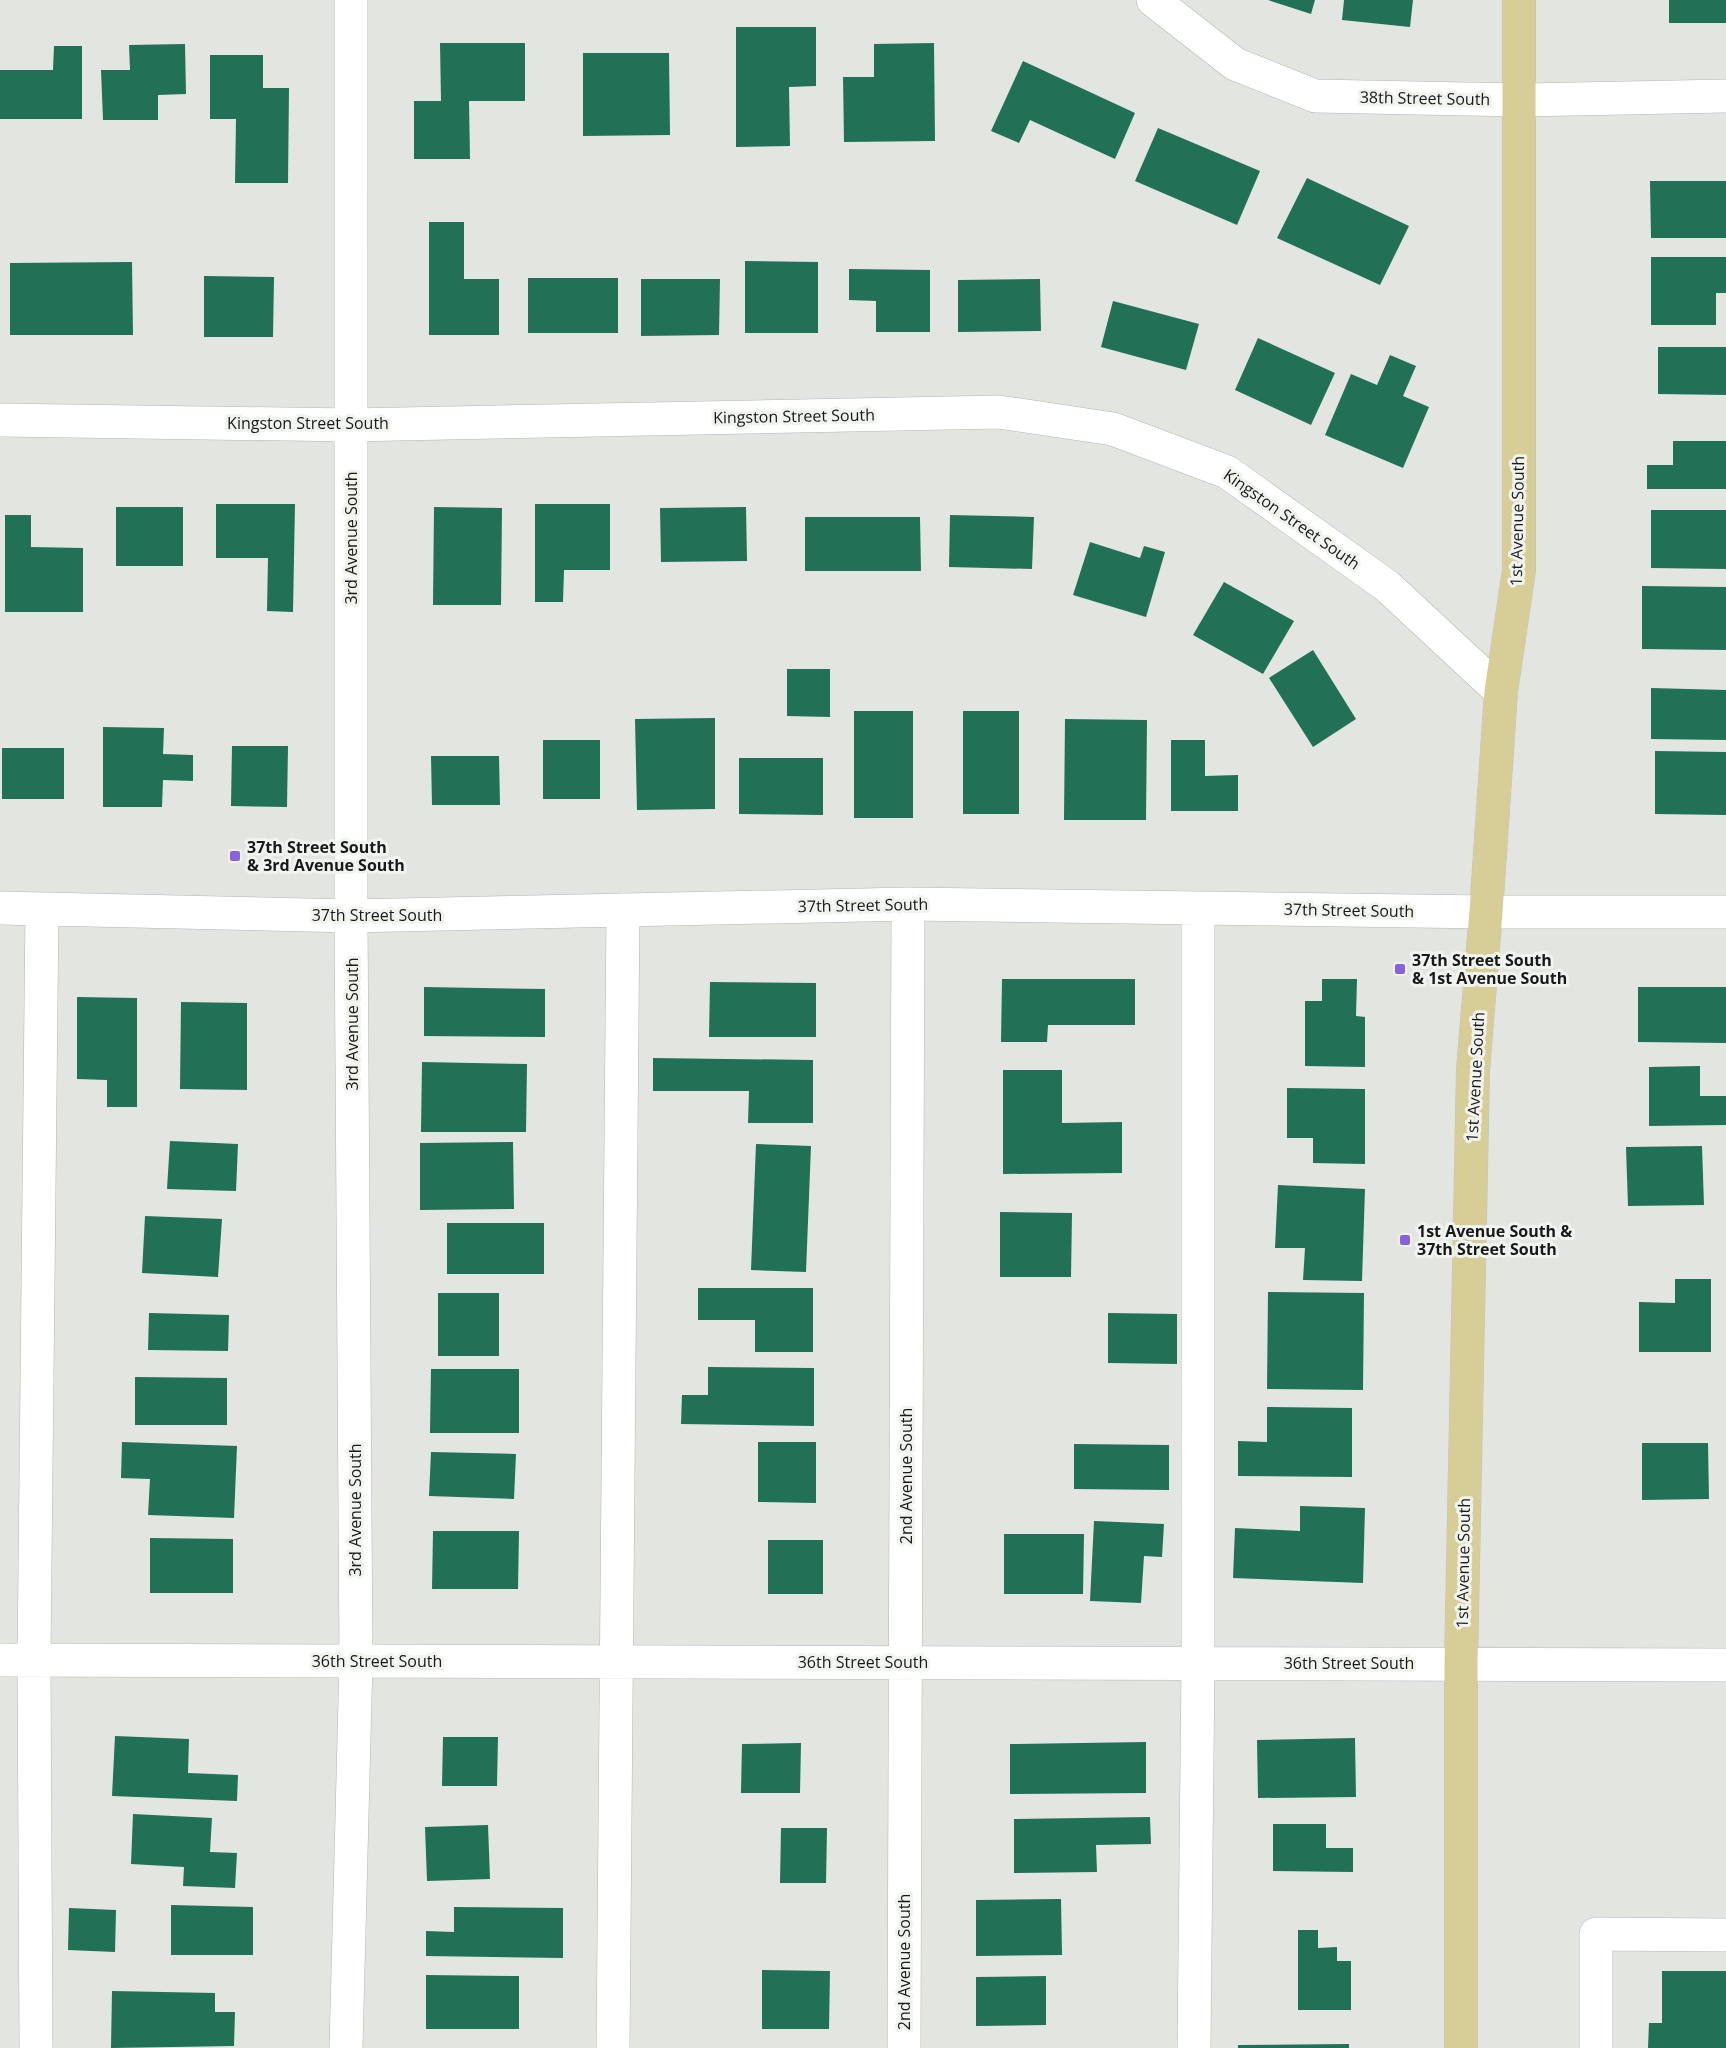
<svg xmlns="http://www.w3.org/2000/svg" width="1726" height="2048" font-family="'Open Sans',sans-serif">
<style>
.building{fill:#217156}
.lines{fill:none;stroke-linecap:round;stroke-linejoin:round}
.minor-casing{stroke:#b3b6b1;stroke-width:34}
.major-casing{stroke:#c3c3c3;stroke-width:34}
.minor{stroke:#fff;stroke-width:33}
.major{stroke:#d7ce97;stroke-width:33}
.poi-dot{fill:#8a61dc;stroke:#f0f3ee;stroke-width:2}
.labels{text-anchor:middle;stroke-width:6;stroke-linejoin:round;paint-order:stroke}
.street-label{font-size:16px;fill:#181918;stroke:#f0f3ee}
.poi-label{font-size:16px;font-weight:bold;fill:#181918;stroke:#f0f3ee;text-anchor:start}
</style>
<rect width="100%" height="100%" fill="#e3e5e1"/>
<path class="building" d="M1268 0H1315L1311 14Z
M1344 0H1413L1410 27 1342 20Z
M1669 0H1726V23H1669Z
M736 27H816V86L789 87 790 146 736 147Z
M440 43H525V101H469L470 159H414V101H441Z
M934 43 935 141 844 142 843 77H874V44Z
M185 44 186 94 158 95V120H103L101 70H130L129 45Z
M54 46H82V119H0V70H53Z
M583 53H669L670 135 583 136Z
M210 55H263V88H289L288 183H235L236 119H210Z
M1023 61 1135 113 1115 159 1030 120 1019 143 991 131Z
M1158 128 1260 171 1237 225 1135 181Z
M1307 178 1409 226 1380 285 1277 238Z
M1650 181H1726V238H1651Z
M429 222H464V279H499V335H429Z
M1651 257H1726V293H1716V325H1651Z
M745 261 818 262V333H745Z
M132 262 133 335H10V263Z
M849 269 930 270V332H876V301L849 300Z
M204 276 274 277 273 337H204Z
M528 278H618V333H528Z
M641 279H720L719 335 641 336Z
M1040 279 1041 331 958 332V280Z
M1113 301 1199 324 1186 370 1101 347Z
M1258 338 1335 373 1311 425 1235 390Z
M1658 347H1726V395L1658 394Z
M1390 355 1416 366 1403 396 1429 407 1403 468 1325 435 1351 374 1377 385Z
M1673 441H1726V489H1647V465H1673Z
M216 504H295L293 612 267 611 268 558H216Z
M535 504H610V570H564L563 602H535Z
M116 507H183V566H116Z
M434 507 502 508 501 605H433Z
M746 507 747 561 661 562 660 508Z
M1651 510H1726V569L1651 568Z
M5 515H31V547L83 548V612H5Z
M950 515 1034 517 1032 569 949 567Z
M805 517H920L921 571H805Z
M1090 542 1140 558 1144 546 1165 552 1146 617 1073 595Z
M1224 582 1294 621 1263 674 1193 635Z
M1642 586 1726 587V650L1642 649Z
M1313 650 1356 719 1313 747 1269 678Z
M787 669H830V717L787 716Z
M1651 688 1726 690V740L1651 739Z
M854 711H913V818H854Z
M963 711H1019V814H963Z
M715 718V809L637 810 635 719Z
M1065 719 1147 720 1146 820H1064Z
M103 727 164 728 163 754 193 755V781L163 780 162 807H103Z
M543 740H600V799H543Z
M1171 740H1205V776L1238 775V811H1171Z
M232 746H288L287 807 231 806Z
M2 748H64V799H2Z
M1655 751 1726 752V815L1655 814Z
M431 756H499L500 805H432Z
M739 758H823V815L739 814Z
M1002 979H1135V1025H1048L1047 1042H1001Z
M1322 979H1357L1356 1016 1365 1017V1067L1305 1066V1001H1322Z
M710 982 816 983V1037H709Z
M424 987 545 989V1037L424 1036Z
M1638 987H1726V1043L1638 1042Z
M77 997 137 998V1107H107V1080L77 1079Z
M181 1002 247 1003V1090L180 1089Z
M653 1058 813 1060V1123H748L749 1091H653Z
M422 1062 527 1064 526 1132H421Z
M1700 1066V1096H1726V1125L1649 1126V1067Z
M1003 1070H1062V1123L1122 1122V1173L1003 1174Z
M1287 1088 1365 1089V1164L1313 1163V1138H1287Z
M170 1141 238 1144 236 1191 167 1189Z
M513 1142 514 1209 420 1210V1143Z
M756 1144 811 1146 806 1272 751 1270Z
M1702 1146 1704 1205 1628 1206 1626 1147Z
M1278 1185 1365 1189 1362 1281 1303 1280 1305 1248H1275Z
M1000 1212 1072 1213 1071 1277H1000Z
M145 1216 222 1219 218 1277 142 1273Z
M447 1223H544V1274H447Z
M1675 1279H1711V1352H1639V1302L1675 1303Z
M698 1288H813V1352H755V1320H698Z
M1268 1292 1364 1293 1363 1390 1267 1389Z
M438 1293H499V1356H438Z
M149 1313 229 1315 228 1351 148 1350Z
M1108 1313 1177 1314V1364L1108 1363Z
M708 1367 814 1368V1426L681 1424 682 1395H708Z
M431 1369H519V1433H430Z
M135 1377 227 1378V1425H135Z
M1267 1407 1352 1408V1477L1238 1476V1441L1267 1442Z
M122 1442 237 1446 234 1518 148 1515 150 1479 121 1478Z
M758 1442H816V1503L758 1502Z
M1642 1443H1708L1709 1499 1642 1500Z
M1074 1444 1169 1445V1490L1074 1489Z
M431 1452 516 1454 514 1499 429 1496Z
M1300 1506 1365 1508 1363 1583 1233 1578 1235 1528 1300 1531Z
M1094 1521 1164 1524 1162 1557 1144 1556 1141 1603 1090 1601Z
M433 1531H519L518 1589H432Z
M1004 1534H1084L1083 1594H1004Z
M150 1538 233 1539V1593H150Z
M768 1540H823V1594H768Z
M115 1736 189 1739 188 1773 238 1775 237 1801 112 1796Z
M443 1737H498L497 1786H442Z
M1355 1738 1356 1797 1258 1798 1257 1740Z
M1146 1742V1793L1010 1794V1744Z
M801 1743 800 1793H741L742 1744Z
M133 1814 212 1818 210 1852 237 1853 235 1888 183 1886 184 1867 131 1864Z
M1150 1817 1151 1844 1096 1845 1097 1872 1014 1873V1819Z
M1273 1824H1326V1848H1353V1872L1273 1871Z
M488 1825 490 1879 427 1881 425 1827Z
M781 1828H827L826 1883H780Z
M1061 1899 1062 1955 976 1956V1900Z
M171 1905 253 1907V1955H171Z
M454 1907 563 1908V1958L426 1956V1931L454 1932Z
M69 1908 116 1910 115 1952 68 1950Z
M1298 1930H1318V1948L1337 1947V1961H1351V2010H1298Z
M762 1970 830 1971 829 2029H762Z
M1662 1971H1726V2048H1648L1649 2023H1662Z
M426 1975 519 1976V2029H426Z
M1046 1976V2025L976 2026V1977Z
M112 1991 215 1993V2012H235L234 2046 111 2048Z
M1349 2044V2048H1238V2045Z"/>
<g class="lines">
<g class="minor-casing">
<path id="minor" d="M1153 0 1235 64 1315 96 1519 100 1726 96
M0 420 351 425 999 412 1113 429 1227 472 1387 586 1501 692
M0 908 351 916 908 904 1486 912H1726
M0 1660 1726 1665
M36 2048 34 1660 42 909
M346 2048 356 1661 351 916V0
M613 2048 623 910
M904 2048 908 904
M1194 2048 1198 1663V908
M1596 2048V1934L1726 1935"/>
</g>
<g class="major-casing">
<path id="major" d="M1461 2048V1664L1473 1070 1486 912 1501 692 1519 570V0"/>
</g>
<use href="#minor" class="minor"/>
<use href="#major" class="major"/>
</g>
<g class="poi-dot">
<rect x="229" y="850" width="12" height="12" rx="3"/>
<rect x="1394" y="963" width="12" height="12" rx="3"/>
<rect x="1399" y="1234" width="12" height="12" rx="3"/>
</g>
<g class="labels">
<g class="street-label">
<text transform="translate(1425 98) rotate(1)" y="6">38th Street South</text>
<text transform="translate(794 416) rotate(-1)" y="6">Kingston Street South</text>
<text x="308" y="429">Kingston Street South</text>
<text transform="translate(1292 519) rotate(35)" y="6">Kingston Street South</text>
<text transform="translate(1517 521) rotate(-89)" y="6">1st Avenue South</text>
<text transform="translate(351 538) rotate(-90)" y="6">3rd Avenue South</text>
<text transform="translate(863 905) rotate(-1)" y="6">37th Street South</text>
<text transform="translate(1349 910) rotate(1)" y="6">37th Street South</text>
<text x="377" y="921">37th Street South</text>
<text transform="translate(352 1024) rotate(-90)" y="6">3rd Avenue South</text>
<text transform="translate(1475 1077) rotate(-87)" y="6">1st Avenue South</text>
<text transform="translate(906 1476) rotate(-90)" y="6">2nd Avenue South</text>
<text transform="translate(355 1510) rotate(-90)" y="6">3rd Avenue South</text>
<text transform="translate(1463 1563) rotate(-89)" y="6">1st Avenue South</text>
<text x="377" y="1667">36th Street South</text>
<text x="863" y="1668">36th Street South</text>
<text x="1349" y="1669">36th Street South</text>
<text transform="translate(904 1962) rotate(-90)" y="6">2nd Avenue South</text>
</g>
<g class="poi-label">
<text x="247" y="853">37th Street South<tspan x="247" dy="18">&amp; 3rd Avenue South</tspan></text>
<text x="1412" y="966">37th Street South<tspan x="1412" dy="18">&amp; 1st Avenue South</tspan></text>
<text x="1417" y="1237">1st Avenue South &amp;<tspan x="1417" dy="18">37th Street South</tspan></text>
</g>
</g>
</svg>
